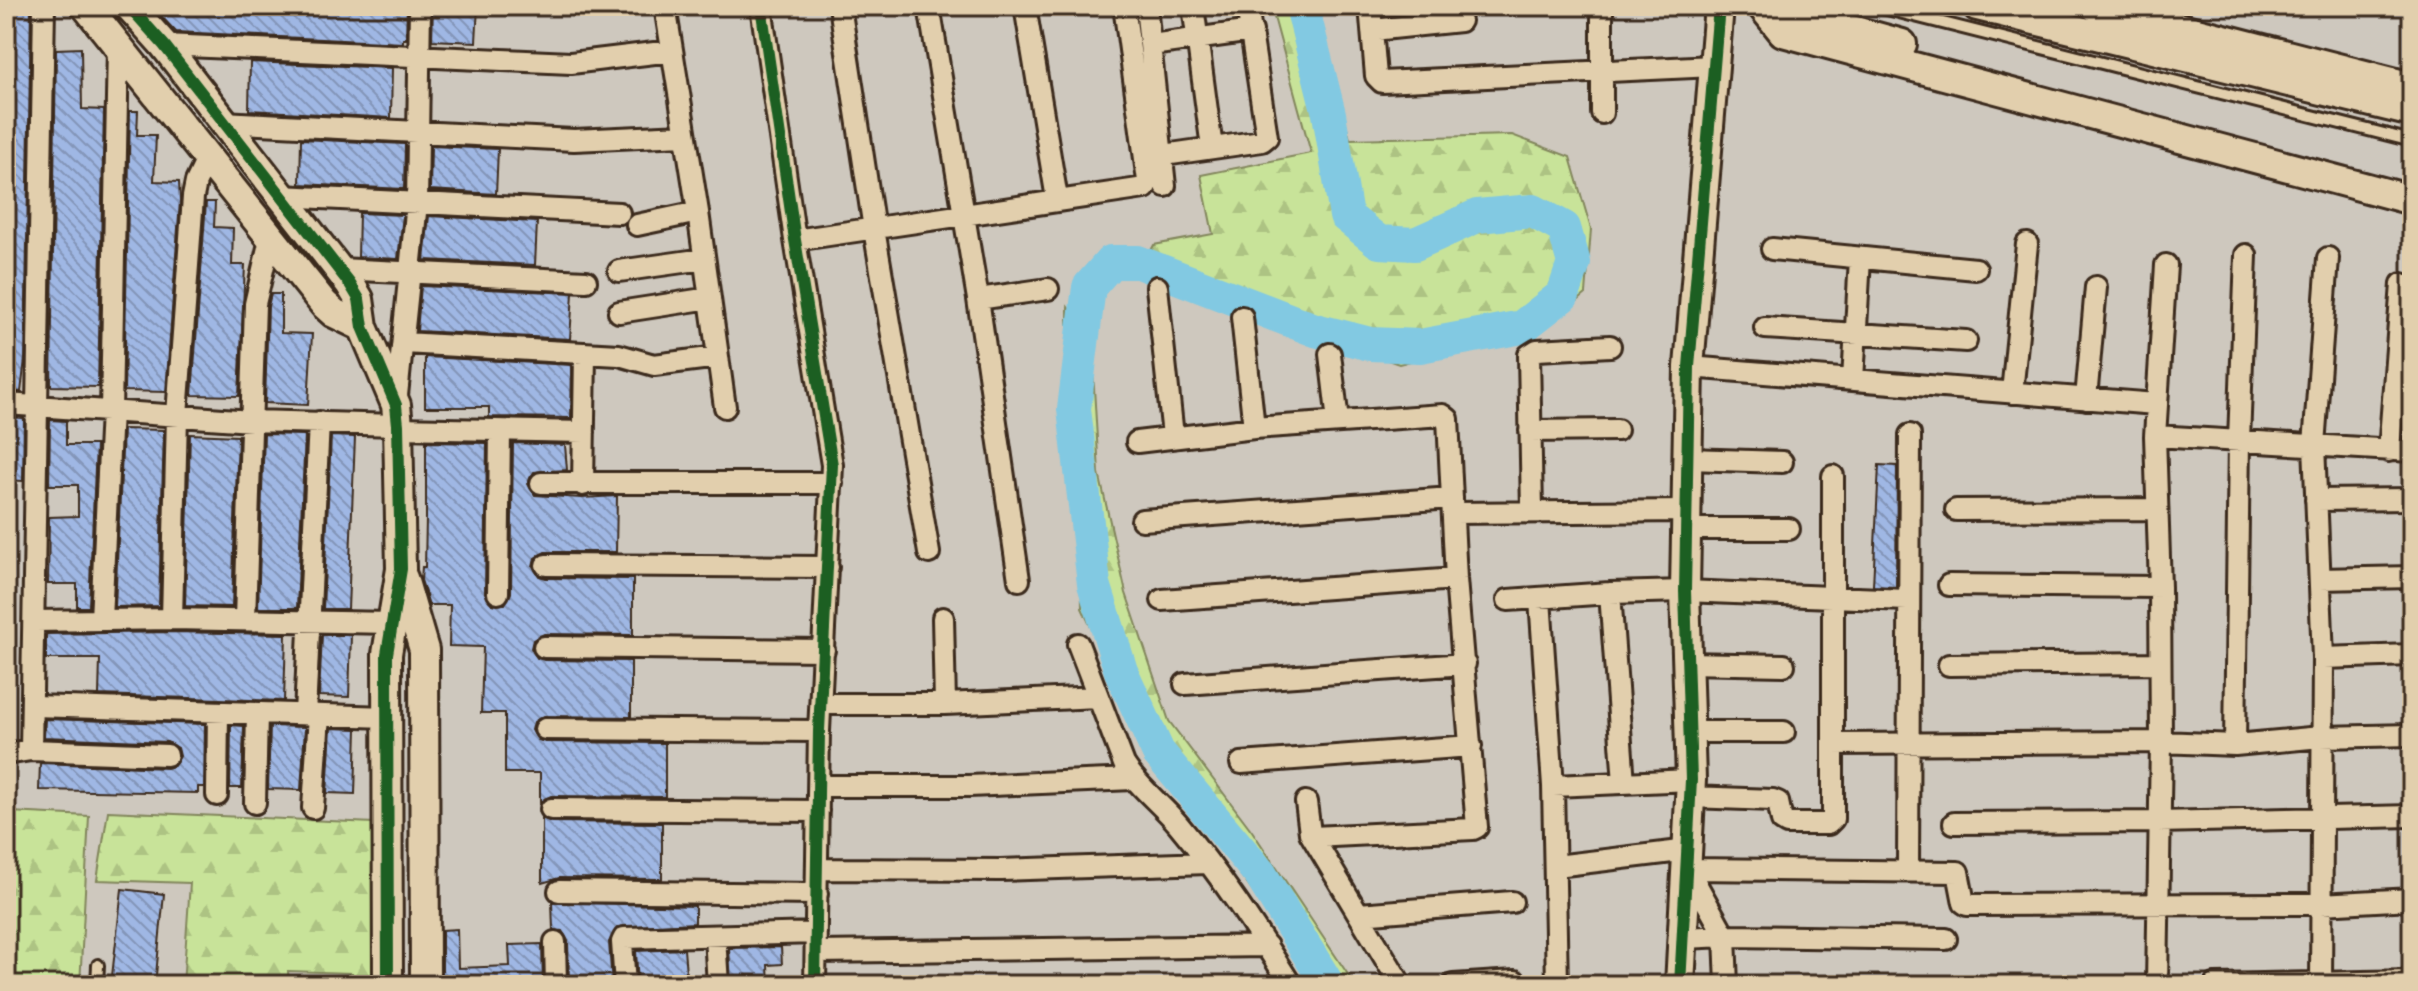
<svg xmlns="http://www.w3.org/2000/svg" width="2418" height="991" font-family="Itim,sans-serif">
<style>
.forest{fill:url(#forest-firs);stroke:#82865c;stroke-width:2}
.lines{fill:none;stroke-linecap:round;stroke-linejoin:round}
.river{stroke:#82c9e2;stroke-width:34}
.building{fill:url(#building-back-hatch);stroke:#3b2a1e;stroke-width:2}
.lane-casing{stroke:#3b2a1e;stroke-width:16}
.street-casing{stroke:#3b2a1e;stroke-width:26}
.secondary-casing{stroke:#3b2a1e;stroke-width:34}
.lane{stroke:#e2cfad;stroke-width:10}
.street{stroke:#e2cfad;stroke-width:20}
.secondary{stroke:#e2cfad;stroke-width:28}
.cycleway-casing{stroke:#e2cfad;stroke-width:17}
.cycleway{stroke:#1b5e20;stroke-width:12}
</style>
<defs>
<pattern id="forest-firs" width="22" height="20" patternUnits="userSpaceOnUse" patternTransform="scale(2)"><rect width="22" height="20" fill="#c8e399"/><path d="M5 1l3.5 6h-7zM16 11l3.5 6h-7z" fill="#adc383"/></pattern>
<pattern id="building-back-hatch" width="6" height="6" patternUnits="userSpaceOnUse" patternTransform="scale(2)"><rect width="6" height="6" fill="#9fb7e4"/><path d="M-1 5l2 2M0 0l6 6M5-1l2 2" fill="none" stroke="#8395b8"/></pattern>
</defs>
<rect width="100%" height="100%" fill="#cec8be"/>
<filter id="ink" filterUnits="userSpaceOnUse"><feTurbulence type="fractalNoise" baseFrequency=".0125" numOctaves="2"/><feDisplacementMap in="SourceGraphic" scale="16" xChannelSelector="R" yChannelSelector="G"/><feConvolveMatrix kernelMatrix="1 2 1 2 8 2 1 2 1" color-interpolation-filters="sRGB"/></filter>
<g filter="url(#ink)">
<path class="forest" d="M1271 6H1316L1350 139 1512 135 1570 157 1591 229 1586 294 1545 328 1399 364 1188 293 1139 274 1154 245 1213 234 1201 175 1311 153Z
M1068 307 1091 336 1099 473 1126 593 1169 721 1252 831 1355 985H1316L1281 931 1144 741 1082 608 1081 554 1068 392Z
M12 771 11 812 89 816 80 985H6V772Z
M108 811 374 823V985H352V973L288 971 289 985H183L190 883 97 880Z"/>
<g class="lines">
<path class="river" d="M1302 6 1329 114 1346 216 1379 242 1415 244 1477 216 1533 211 1564 228 1574 263 1563 295 1522 327 1420 346 1370 344 1315 330 1138 262H1111L1089 287 1074 409 1094 584 1121 671 1158 752 1260 874 1328 985"/>
</g>
<path class="building" d="M6 6H31L25 359 21 392 6 391Z
M161 6H407L406 39H403V43L176 32 161 16Z
M433 6H478L476 42 432 40Z
M81 48 82 109 104 110 98 387 51 386 56 49Z
M250 62 392 68 391 118 249 110Z
M130 111H138L137 135H156L154 181 179 182 180 201 166 392 124 391Z
M301 139 405 144 404 189 300 184Z
M431 146 498 149 496 194 430 190Z
M206 202H215L214 227 233 228 232 265H245L239 396 192 395Z
M359 213 403 215 398 259 358 257Z
M429 216 537 222 535 265 424 260Z
M421 286 573 293 570 339 417 331Z
M271 294H281V333L312 334 308 405 265 403 268 306Z
M425 357 572 365 571 418 489 417V407H425Z
M6 417 24 418 23 481 6 480Z
M50 420 66 421V445H96L89 607H77V584H48L49 517 78 516V485H49Z
M123 429 164 430 159 606 115 607Z
M190 434 238 436 232 607 185 606Z
M264 434 305 435 297 608H258Z
M331 436 355 437 348 609H323Z
M426 442 487 443 485 593 492 604H505L511 593 513 443 565 445 567 470 534 472 528 484 535 495 582 498 617 496 616 552H545L535 558 533 566 539 576 546 578 633 579V635L544 634 533 640 531 648 537 658 544 660 631 661V717L544 716 534 722 532 730 538 740 545 742 665 743V797L551 796 540 802V773H505V713H481L483 647 449 646 450 605H429L421 580 422 567H425L426 518Z
M1879 465 1897 466 1896 587 1873 586Z
M172 632 286 634 284 701 99 695 100 659H46V634Z
M322 635H351L349 697 319 696Z
M45 719 205 724 204 787H198V793L39 790 40 763 167 768 174 766 180 756 178 748 167 742 44 737Z
M231 725 244 726 242 788H230Z
M270 726 305 727 301 790 268 789Z
M331 728 357 729 355 794 327 793Z
M542 818 551 822 662 823V879L559 878 542 883Z
M122 889 164 894 155 985H111Z
M552 902 695 906V923L618 927 609 942 612 985H569L568 941 562 931 553 930Z
M457 929 458 968 510 966 509 945 542 944 543 985H442V930Z
M781 947 782 964 768 965 769 985H731L729 948Z
M684 949 687 985H638L636 951Z"/>
<g class="lines">
<g class="lane-casing">
<path id="lane" d="M1875 6 2412 141
M97 985 98 965"/>
</g>
<g class="street-casing">
<path id="street" d="M665 6 698 212 725 407
M761 6 795 240 832 465 819 731 815 985
M840 6 874 229 929 553
M929 6 978 299 1019 580
M1025 6 1057 199
M1146 6 1165 186
M1193 6 1212 148
M1370 6 1376 76 1382 82 1714 66
M1373 30 1460 21
M164 45 571 63 671 51
M1151 45 1252 31
M1602 113V6
M223 122 574 140 684 135
M1164 155 1262 141 1267 137 1247 6
M281 196 619 213
M637 225 698 212
M795 240 1145 188 1148 181 1124 6
M1772 249 1976 269
M339 269 586 281
M619 271 704 259
M1157 287 1173 436
M978 299 1048 289
M619 312 710 298
M1242 317 1254 428
M1765 328 1966 341
M404 343 619 355 654 365 718 357
M1330 354 1338 422
M1689 367 2156 404
M1853 380 1860 258
M2012 393 2027 244
M2086 399 2096 287
M6 404 252 421 398 425
M396 405 417 203 420 6
M398 428 584 432
M1530 431 1617 430
M2155 436 2412 451
M1137 442 1254 428 1443 415 1448 419 1456 579 1477 827 1473 829 1313 837
M2389 451 2402 284
M1688 459 1782 462
M541 483H832
M583 485 585 353
M2316 500 2412 499
M1956 510 2157 509
M1532 512 1529 355 1537 350 1610 346
M1454 513 1688 511
M1142 520 1452 498
M1687 529H1789
M546 565 828 567
M2320 579 2412 577
M1949 585 2160 587
M498 593 500 431
M1610 593 1624 783
M1540 599 1553 786 1557 985
M1162 600 1456 579
M1508 600 1610 593 1685 591 1907 600
M943 618 945 704
M101 619 111 411 118 46
M172 619 177 415 193 197 196 182 208 157
M245 620 255 304 270 239
M35 621 172 619 392 623
M1078 644 1124 764C1138 787 1160 803 1178 824 1220 874 1256 929 1291 985
M544 647 824 650
M2323 658 2412 655
M1687 663 1784 665
M1949 665 2160 663
M1185 684 1465 664
M821 704H945L1098 697
M34 706 388 717
M305 714 319 422
M545 729 819 731
M1690 732H1784
M1833 744 2161 742 2235 745 2321 737 2412 735
M2235 745 2239 440 2246 255
M31 750 44 6
M6 754 31 750 167 755
M1241 763 1471 746
M819 786H969L1133 779
M1553 786 1691 780
M217 795 218 712
M1690 797 1773 800 1778 802 1782 821 1787 824H1828L1833 819V476
M1306 802 1310 833 1401 985
M255 803 257 713
M313 808 319 715
M551 809 818 811
M1954 823 2158 822 2412 816
M1556 866 1689 850
M818 869 1001 870 1208 863
M1688 869 1958 872 1964 903 1967 905 2321 904 2412 899
M1688 869 1725 936 1727 985
M1908 871 1910 435
M559 891 817 894
M1359 914 1512 902
M715 936 718 985
M1685 938 1725 936 1946 939
M555 942 556 985
M816 952 1267 946
M625 985 622 942 624 938 816 933
M1453 985 1515 981
M2157 985 2161 742 2160 587 2155 436 2166 265
M2215 985 2412 981
M2321 985 2323 658 2314 445 2328 258"/>
</g>
<g class="secondary-casing">
<path id="secondary" d="M86 6 324 304 334 313 363 327
M129 6 164 45 350 284 359 299 363 327 396 405 398 425 401 569 387 654 388 985
M1762 6 1783 32 2412 200
M1764 6 1902 44
M1977 6 2412 112
M2095 6 2412 87
M403 578 424 650 425 985
M1680 985 1691 780 1685 591 1689 367 1719 6"/>
</g>
<use href="#lane" class="lane"/>
<use href="#street" class="street"/>
<use href="#secondary" class="secondary"/>
<g class="cycleway-casing">
<path id="cycleway" d="M129 6 164 45 350 284 359 299 363 327 396 405 398 425 401 569 387 654 388 985
M761 6 795 240 832 465 819 731 815 985
M1680 985 1691 780 1685 591 1689 367 1719 6"/>
</g>
<use href="#cycleway" class="cycleway"/>
</g>
</g>
<rect width="2418" height="991" fill="none" stroke="#e2cfad" stroke-width="32"/>
<rect x="16" y="16" width="2386" height="959" fill="none" stroke="#3b2a1e" stroke-width="3" filter="url(#ink)"/>
</svg>
